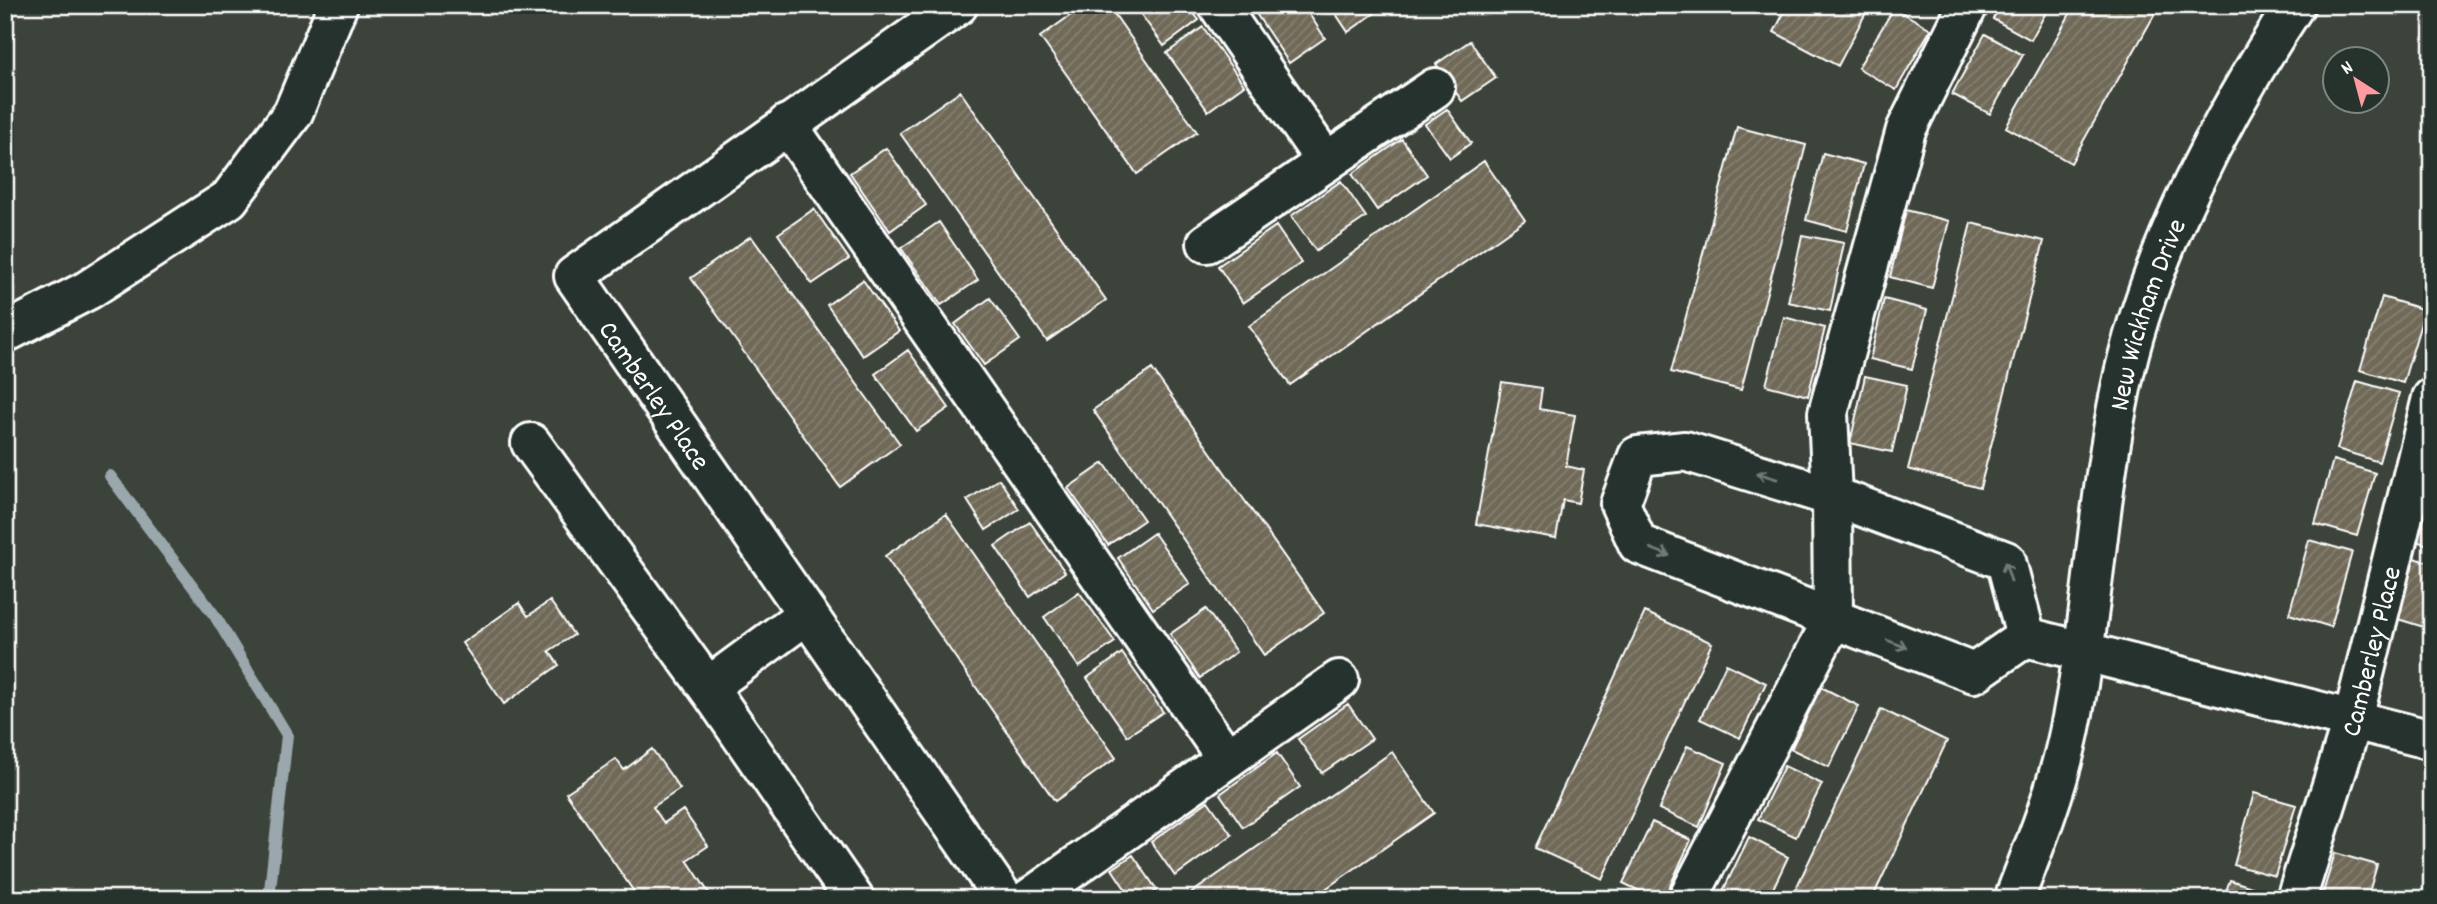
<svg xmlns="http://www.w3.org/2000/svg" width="2437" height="904" font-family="Dekko,sans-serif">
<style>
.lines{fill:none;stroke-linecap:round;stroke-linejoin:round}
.stream{stroke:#9aa7ac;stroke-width:12}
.building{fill:url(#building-hatch);stroke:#fff;stroke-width:2}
.minor-casing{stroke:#fff;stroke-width:44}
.minor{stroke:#26332d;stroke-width:38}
.oneway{stroke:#727a76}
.labels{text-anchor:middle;stroke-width:5;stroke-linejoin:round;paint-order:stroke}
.street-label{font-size:28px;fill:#fff;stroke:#26332d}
</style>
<defs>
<pattern id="building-hatch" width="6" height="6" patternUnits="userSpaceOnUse" patternTransform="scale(1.75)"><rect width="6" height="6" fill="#706958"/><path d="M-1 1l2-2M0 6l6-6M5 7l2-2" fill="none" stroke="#858071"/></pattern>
</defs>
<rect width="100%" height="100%" fill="#3c433a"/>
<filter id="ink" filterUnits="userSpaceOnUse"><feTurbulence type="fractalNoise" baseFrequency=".0143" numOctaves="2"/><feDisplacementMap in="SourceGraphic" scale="14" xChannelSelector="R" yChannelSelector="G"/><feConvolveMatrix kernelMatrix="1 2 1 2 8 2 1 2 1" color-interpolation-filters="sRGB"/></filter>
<g filter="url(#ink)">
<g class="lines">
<path class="stream" d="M110 476 215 616 287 735 269 899"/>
</g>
<path class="building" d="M1085 5H1108L1197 132 1137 174 1040 37Z
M1134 5H1187L1199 20 1164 46Z
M1265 5H1303L1325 38 1289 63 1255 12Z
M1330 5H1386L1348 32Z
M1788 5H1870L1838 66 1774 32Z
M2000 5H2050L2031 40 1993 19Z
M2075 5H2160L2071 163 2006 127Z
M1894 8 1931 29 1896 90 1858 68Z
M1203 27 1244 85 1208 111 1167 53Z
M1985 34 2023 55 1990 114 1952 94Z
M1470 41 1496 78 1462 101 1436 64Z
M960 91 1106 300 1047 341 900 133Z
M1447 109 1471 143 1450 158 1425 124Z
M1737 127 1806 145 1741 390 1671 372Z
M1402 139 1427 175 1377 210 1352 174Z
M886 148 926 205 890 231 850 173Z
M1823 153 1864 164 1847 231 1806 220Z
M1484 161 1525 220 1290 385 1249 326Z
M1341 181 1366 217 1316 251 1291 216Z
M814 209 849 259 812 284 778 234Z
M1906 210 1949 221 1932 288 1890 277Z
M939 222 978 280 941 305 901 248Z
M1971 223 2044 241 1980 488 1908 469Z
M1276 226 1301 263 1243 303 1218 266Z
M1802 235 1844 243 1830 311 1788 302Z
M751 236 900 444 840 487 691 278Z
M863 280 899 331 863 356 827 305Z
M2382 297 2425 310 2403 383 2360 370Z
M990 298 1020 340 984 365 955 324Z
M1884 299 1927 310 1912 369 1870 359Z
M1784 317 1825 328 1808 396 1766 385Z
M908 350 949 408 916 431 875 374Z
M1152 369 1324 613 1264 655 1093 410Z
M1865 376 1907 385 1892 452 1850 443Z
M2357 381 2399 393 2379 462 2337 449Z
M1502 382 1542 388 1539 409 1575 415 1566 466 1584 470 1578 503 1563 500 1556 538 1476 524Z
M2333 460 2375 473 2357 536 2315 524Z
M1104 463 1144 520 1108 545 1068 488Z
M2432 476V546L2409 539Z
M999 479 1019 509 986 530 967 500Z
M946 514 1116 758 1055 801 885 556Z
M1030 522 1065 572 1030 597 995 546Z
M1154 533 1190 584 1153 609 1118 558Z
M2309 540 2352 552 2331 627 2289 614Z
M2403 555 2432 563V610L2427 628 2385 615Z
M1079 592 1115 642 1079 667 1044 617Z
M550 601 574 635 549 651 559 665 504 704 462 643 519 603 528 616Z
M1206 609 1236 652 1200 678 1170 634Z
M1645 612 1712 643 1602 879 1535 848Z
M1122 653 1163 712 1127 736 1087 678Z
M1726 664 1766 683 1740 738 1700 719Z
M1821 687 1859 706 1829 767 1791 749Z
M1348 704 1372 739 1322 773 1298 739Z
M1881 709 1947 741 1872 899H1791Z
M1687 746 1726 763 1699 827 1659 809Z
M652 749 680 789 653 807 664 823 683 810 708 846 687 860 713 899H639L566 793 616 759 624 770Z
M1392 752 1434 813 1311 899H1183Z
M1277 753 1300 787 1243 827 1220 794Z
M1784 766 1822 784 1796 837 1758 819Z
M2254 793 2296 805 2275 876 2234 865Z
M1208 801 1232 835 1175 876 1151 842Z
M1652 822 1691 840 1664 899H1656L1623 883Z
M1749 837 1788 857 1768 899H1719Z
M2335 853 2377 865 2367 899H2321Z
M1133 855 1157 890 1144 899H1132L1112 869Z
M2230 880 2270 893 2269 899H2223Z"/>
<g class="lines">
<g class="minor-casing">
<g id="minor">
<path id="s1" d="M958 5 574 276 1004 899"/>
<path d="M1218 5 1326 162"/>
<path d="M787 124 1227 759 1029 899"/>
<path d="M1207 243 1435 88"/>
<path d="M5 333 88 290 229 199 293 113 338 5"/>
<path d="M531 443 712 693 854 899"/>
<path d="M2026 637 2006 561 1852 503 1685 451 1638 456 1620 504 1638 544 1974 673 2026 637 2432 740"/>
<path d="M708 687 807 614"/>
<path d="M1227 759 1339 680"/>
<path d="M1688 899 1833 619 1832 496 1828 413 1906 130 1968 5"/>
<path id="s2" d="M2014 899C2035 845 2057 790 2069 733 2093 619 2097 502 2121 388 2147 258 2222 115 2295 5"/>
<path id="s3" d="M2296 899 2353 719 2432 398"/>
</g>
</g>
<use href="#minor" class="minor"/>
</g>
<defs><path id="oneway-shaft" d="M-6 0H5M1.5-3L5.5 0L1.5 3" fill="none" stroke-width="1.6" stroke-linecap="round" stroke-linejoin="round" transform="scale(1.75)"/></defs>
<g class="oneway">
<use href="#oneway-shaft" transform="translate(1767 476) rotate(-163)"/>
<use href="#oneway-shaft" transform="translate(1660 552) rotate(21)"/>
<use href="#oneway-shaft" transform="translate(2008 572) rotate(-108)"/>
<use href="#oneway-shaft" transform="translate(1897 644) rotate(21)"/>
</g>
</g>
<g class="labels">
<g class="street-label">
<text dy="10" stroke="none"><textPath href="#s2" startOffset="602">New Wickham Drive</textPath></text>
<text dy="10" stroke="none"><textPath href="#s1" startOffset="614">Camberley Place</textPath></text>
<text dy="10" stroke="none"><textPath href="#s3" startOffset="259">Camberley Place</textPath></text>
</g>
</g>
<rect width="2437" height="904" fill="none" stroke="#26332d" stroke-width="28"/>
<rect x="14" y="14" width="2409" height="876" fill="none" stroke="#fff" stroke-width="2.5" filter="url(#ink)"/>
<g transform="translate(2356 80) rotate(324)"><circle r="33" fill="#26332d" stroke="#7d8581" stroke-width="2"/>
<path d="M0-5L12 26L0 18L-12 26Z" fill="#ff9aa2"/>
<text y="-10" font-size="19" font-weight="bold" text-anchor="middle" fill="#ffffff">N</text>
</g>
</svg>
